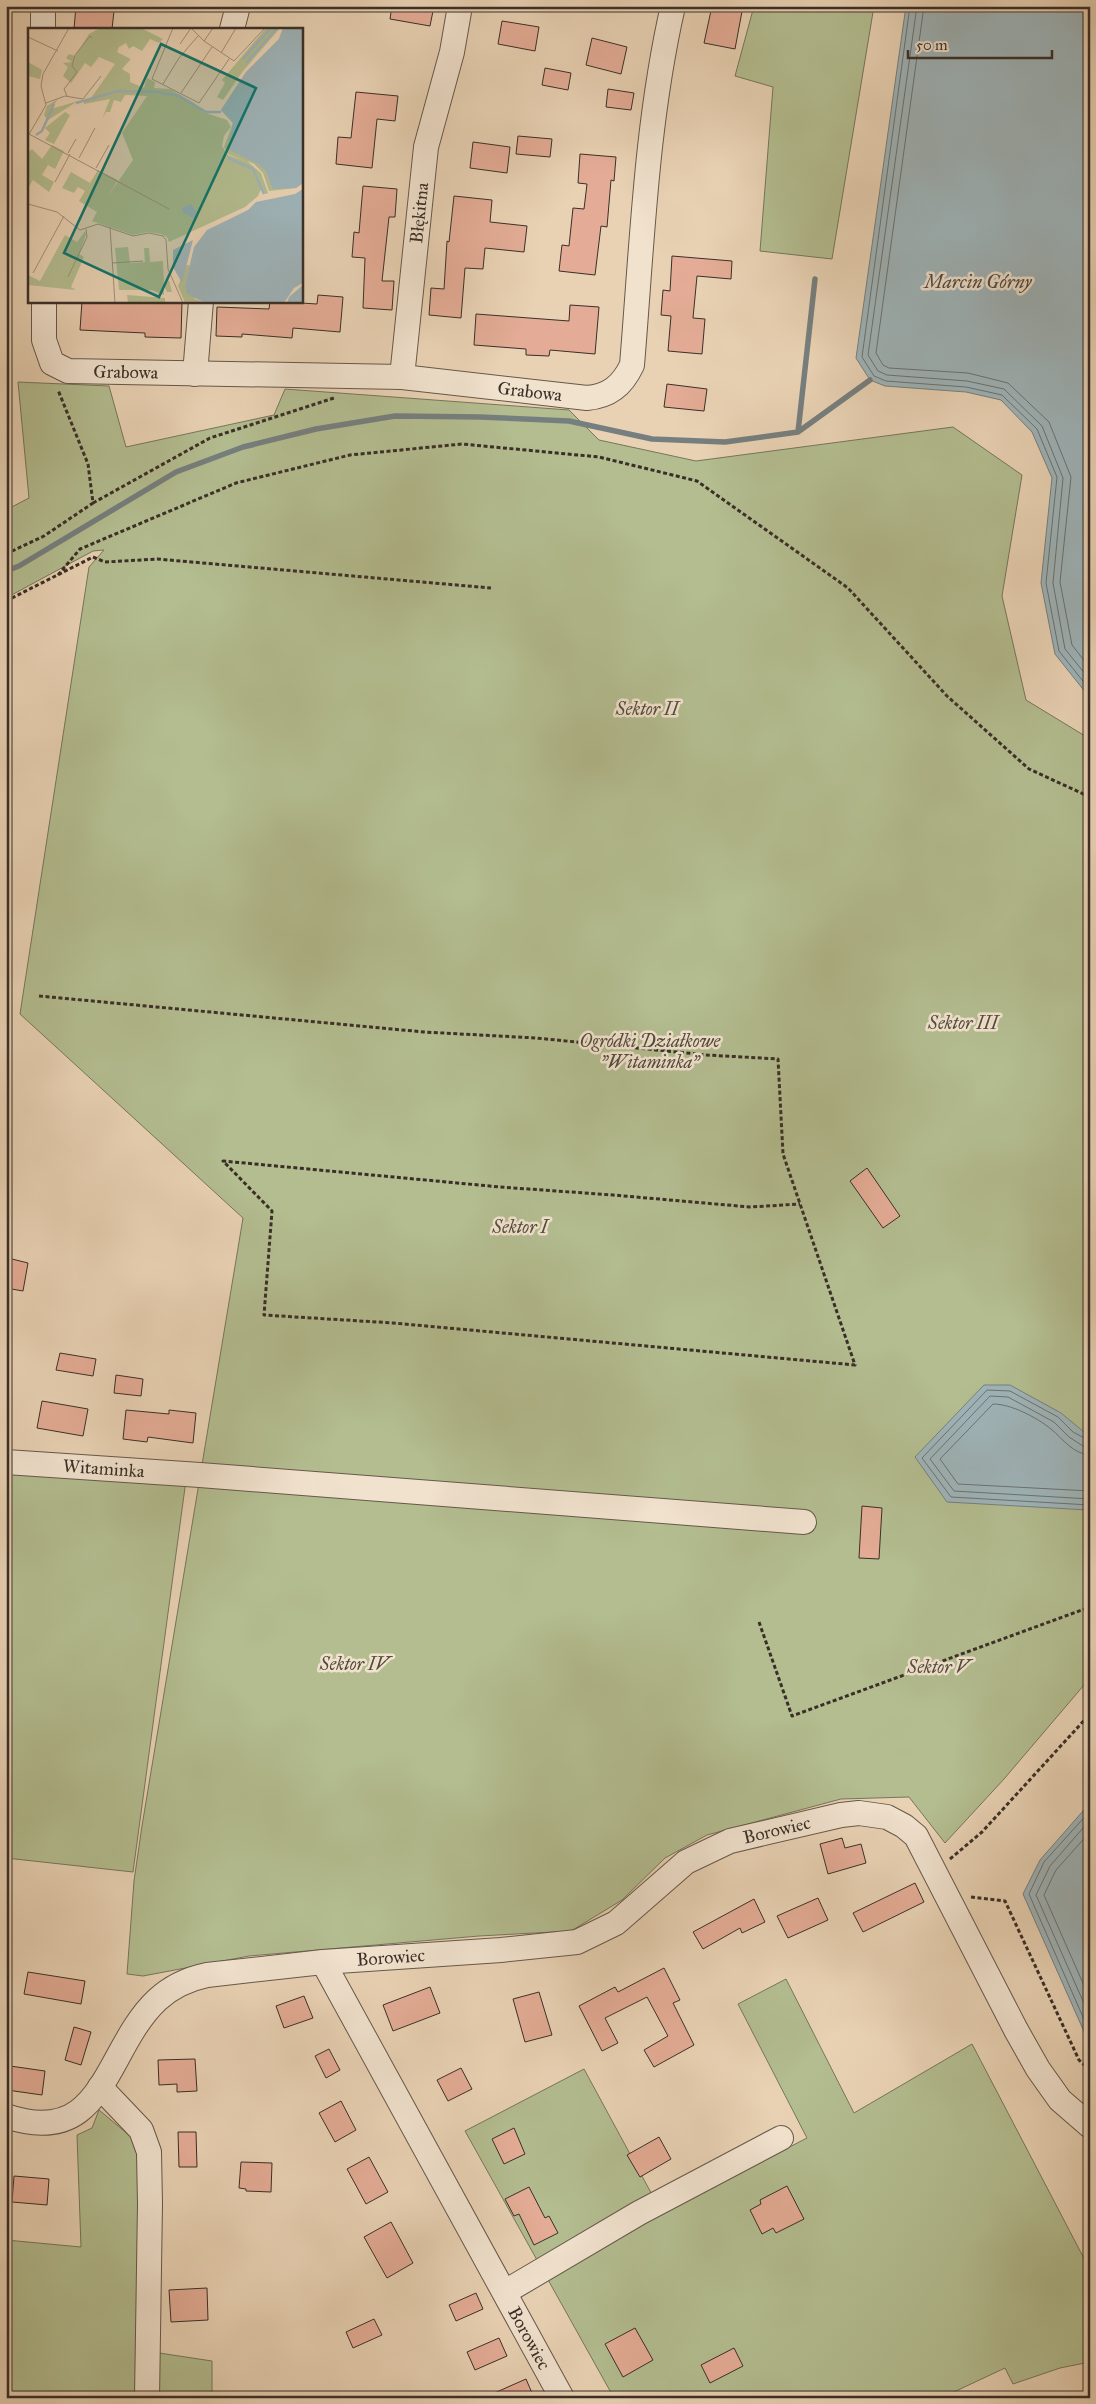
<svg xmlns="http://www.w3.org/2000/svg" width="1096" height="2404" font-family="'IM FELL Great Primer',serif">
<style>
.green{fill:#b3bd90;stroke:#76765c}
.water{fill:#9eb4b9;stroke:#767f7f}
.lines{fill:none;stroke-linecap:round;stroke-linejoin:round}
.shore{stroke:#6c7270;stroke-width:1}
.stream{stroke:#767f7f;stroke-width:5.5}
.building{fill:#e4ac96;stroke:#3a2f28}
.minor-casing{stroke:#66584b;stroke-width:26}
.path{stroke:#3a2f28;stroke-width:3;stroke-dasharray:4 2.5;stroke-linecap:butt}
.minor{stroke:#f1e2ce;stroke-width:24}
.labels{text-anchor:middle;stroke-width:5;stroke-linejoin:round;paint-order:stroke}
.street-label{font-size:18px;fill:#3a2f28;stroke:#f1e2ce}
.park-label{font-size:18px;font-style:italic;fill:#524b3d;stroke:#f1e2ce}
.water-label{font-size:19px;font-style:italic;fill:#4e4a45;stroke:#f1e2ce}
.inset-river{fill:none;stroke:#9eb4b9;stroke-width:2.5}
.inset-road{fill:none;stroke:#a3917c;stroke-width:1}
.view{fill:#0f766e;fill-opacity:0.15;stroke:#0f766e;stroke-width:2.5}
.inset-edge{fill:none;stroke:#3a2f28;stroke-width:2.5}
</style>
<rect width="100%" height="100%" fill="#e9d2b4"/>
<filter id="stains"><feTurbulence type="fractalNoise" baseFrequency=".004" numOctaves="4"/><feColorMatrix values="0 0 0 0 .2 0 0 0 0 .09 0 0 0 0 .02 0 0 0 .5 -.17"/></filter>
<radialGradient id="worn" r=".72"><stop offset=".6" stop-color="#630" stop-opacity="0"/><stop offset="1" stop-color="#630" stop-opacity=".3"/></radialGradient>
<path class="green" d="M754 6H874L832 259 760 251 773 87 735 76Z
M18 382 109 386 126 447 274 415 285 389 569 410 599 440 696 461 953 427 1022 475 1002 596 1026 700 1090 739V1678L1004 1779 945 1843 909 1797 841 1799 707 1835 665 1858 622 1900 571 1931 479 1936 249 1956 143 1976 127 1974 134 1881 142 1826 243 1218 20 1014 89 567 104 550 93 551 6 598V510L29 498Z
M6 1472 186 1480 133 1872 6 1858Z
M786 1979 854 2113 972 2044 1090 2270V2362L1060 2368 1013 2384 1005 2368 941 2398H614L465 2131 584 2069 662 2213 807 2138 738 2004Z
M99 2110 135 2140 140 2177 146 2351 212 2361V2398H6V2240L81 2247 77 2135 92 2128Z"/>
<path class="water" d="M906 6H1090V698L1055 654 1041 583 1052 478 1032 432 1001 400 966 392 885 386 870 380 856 358Z
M984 1385H1010L1061 1413 1090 1437V1508L1088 1510 947 1502 915 1457Z
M1090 1803V2045L1023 1894 1040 1860Z"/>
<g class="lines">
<path class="shore" d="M910 6 862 357 874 376 886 381 966 387 1002 395 1037 429 1057 477 1046 583 1059 651 1090 690
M917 6 868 355 878 371 887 375 967 381 1004 389 1042 426 1063 478 1053 583 1065 649 1090 680
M924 6 876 353 883 365 889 368 968 373 1008 383 1049 422 1071 477 1060 582 1072 645 1090 668
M1090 1441 1073 1432 1058 1417 1010 1391 987 1390 922 1458 951 1497 1090 1505
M1090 1447 1083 1446 1069 1437 1054 1422 1008 1397 990 1396 930 1459 954 1491 1090 1499
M1090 1455C1073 1454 1063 1439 1051 1429 1036 1417 1011 1404 993 1404L940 1459 958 1484 1090 1491
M1090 1811 1044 1862 1029 1894 1090 2033
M1090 1820 1050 1866 1036 1895 1090 2017
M1090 1832 1056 1870 1044 1895 1090 1999"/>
<path class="stream" d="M798 432 815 279
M6 571 19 566 176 472 243 447 316 429 395 416 480 417 569 421 652 439 725 442 798 432 870 380"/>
</g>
<path class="building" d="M76 6H110L109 10 114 11 112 29H74Z
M392 6H434L430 26 390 19Z
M712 6H743L735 49 704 43Z
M502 21 539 27 535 51 498 44Z
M592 38 627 47 621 74 586 65Z
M545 68 571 73 568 90 542 85Z
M608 89 634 93 631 110 606 107Z
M356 92 398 96 395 121 377 119 372 168 336 164 338 137 351 138Z
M518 136 552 139 550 157 516 154Z
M473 142 510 147 507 173 470 168Z
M580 154 616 157 614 181 611 180 607 227 601 226 595 275 559 271 562 245 569 246 573 208 584 209 587 184 578 183Z
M363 186 397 189 395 217H389L382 281H394L392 310 363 308 365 258 352 257 354 232 359 233Z
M454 196 492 200 490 222 527 226 524 252 485 248 483 269 465 268 461 318 429 315 431 288 444 289 447 241 449 242Z
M672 256 732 261 731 279 697 276 693 318 705 319 702 354 668 351 671 316 661 315 663 290 670 291Z
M318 295 343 297 340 332 293 328 292 338 242 334V337L216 336 217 307 269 309 270 301 317 304Z
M82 301H182L181 338 145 337V333L80 330Z
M570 305 599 307 595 354 550 350 549 356 526 355V349L474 345 476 314 569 321Z
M667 384 707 389 704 411 664 407Z
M867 1168 900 1216 883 1228 850 1181Z
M12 1259 28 1263 23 1291 6 1288Z
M60 1353 96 1359 93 1376 56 1370Z
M116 1375 143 1379 141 1396 114 1393Z
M42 1401 88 1409 83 1436 37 1428Z
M126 1410 169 1414V1410L196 1413 193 1443 148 1437 147 1442 123 1439Z
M862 1506 882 1508 879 1559 859 1558Z
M842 1838 845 1848 861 1844 866 1863 828 1874 820 1844Z
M915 1883 924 1902 863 1932 853 1913Z
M818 1898 828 1920 788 1938 777 1916Z
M754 1899 765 1922 742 1933 740 1928 703 1949 693 1932Z
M664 1968 680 2000 673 2003 694 2045 654 2067 644 2050 668 2036 647 1997 605 2018 618 2043 602 2051 579 2006 615 1987 618 1992Z
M28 1972 85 1981 81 2004 24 1994Z
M430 1987 440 2013 393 2031 383 2005Z
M539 1992 552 2035 525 2042 513 1999Z
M304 1996 313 2018 284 2028 276 2006Z
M74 2027 91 2032 81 2065 65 2060Z
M329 2049 340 2070 326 2078 315 2056Z
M195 2059 197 2091 177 2092V2084L159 2085 158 2060Z
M10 2066 45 2071 42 2095 7 2090Z
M461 2068 472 2089 448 2101 437 2080Z
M341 2101 356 2130 335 2142 319 2113Z
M514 2128 525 2154 504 2164 492 2139Z
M178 2132H196L197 2167H179Z
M659 2137 671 2159 640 2177 627 2155Z
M369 2157 388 2192 366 2204 347 2169Z
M241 2162 272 2163 271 2192 246 2191V2189L239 2188Z
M14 2176 49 2179 47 2205 12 2202Z
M787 2186 804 2219 776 2233 773 2228 762 2234 750 2210 761 2204 760 2200Z
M529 2187 545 2218 549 2216 558 2233 534 2245 519 2214 514 2216 505 2199Z
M391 2222 413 2263 387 2278 364 2237Z
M207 2288 208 2320 171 2322 169 2290Z
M476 2293 483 2309 456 2321 449 2305Z
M374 2319 382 2335 353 2348 346 2332Z
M635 2328 653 2360 623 2377 605 2344Z
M499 2338 507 2356 475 2370 467 2352Z
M734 2348 743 2366 710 2383 701 2365Z
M526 2379 532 2393 522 2398H483Z"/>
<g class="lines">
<g class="minor-casing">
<g id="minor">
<path d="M43 6V29"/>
<path d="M232 29 238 6"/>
<path id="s1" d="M44 301V340L52 363 68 371 402 377 587 398C609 396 622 386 632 365 642 246 646 124 673 6"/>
<path d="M195 374 201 301"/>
<path id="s2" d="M402 377 426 147 452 52 460 6"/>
<path id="s3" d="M6 1462 200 1475 804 1522"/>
<path id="s4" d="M323 1962 562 2398"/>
<path d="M100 2087 141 2130 149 2152 150 2204 147 2398"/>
<path id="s5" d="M6 2116C105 2150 104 2050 157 2000 171 1987 188 1979 207 1975L323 1962 501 1950 577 1942 616 1923 686 1862 730 1841 841 1815 859 1813 887 1817 904 1826 916 1836 1016 2030 1038 2069 1060 2100 1090 2126"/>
<path d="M505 2292 639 2213 781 2138"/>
</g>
</g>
<path class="path" d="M93 503 210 438 334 398
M6 554 44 536 93 503 88 464 58 390
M58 575 80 549 236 483 350 455 462 444 599 457 697 481 848 588 947 696 1029 769 1090 797
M6 601 93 557 105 562 157 559 491 588
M39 996 424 1032 536 1038 707 1055 778 1059 783 1154 855 1365 393 1323 264 1315 272 1211 223 1161 500 1187 613 1195 750 1207 800 1204
M759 1622 792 1716 1090 1607
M950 1859 982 1832 1090 1714
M971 1897 1005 1901 1079 2060 1090 2070"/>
<use href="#minor" class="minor"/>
</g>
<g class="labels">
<g class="street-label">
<text dy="6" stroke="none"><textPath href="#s2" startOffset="165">Błękitna</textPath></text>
<text dy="6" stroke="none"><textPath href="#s1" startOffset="139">Grabowa</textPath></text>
<text dy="6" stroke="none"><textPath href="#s1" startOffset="544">Grabowa</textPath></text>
<text dy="6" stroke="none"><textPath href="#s3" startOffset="98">Witaminka</textPath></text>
<text dy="6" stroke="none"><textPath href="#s5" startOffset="874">Borowiec</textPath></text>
<text dy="6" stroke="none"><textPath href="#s5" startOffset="454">Borowiec</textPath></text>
<text dy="6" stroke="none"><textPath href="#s4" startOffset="429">Borowiec</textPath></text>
</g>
<g class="park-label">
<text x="647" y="715">Sektor II</text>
<text x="963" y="1029">Sektor III</text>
<text x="650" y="1047">Ogródki Działkowe<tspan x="650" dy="21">"Witaminka"</tspan></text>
<text x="520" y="1233">Sektor I</text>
<text x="355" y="1670">Sektor IV</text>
<text x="939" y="1673">Sektor V</text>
</g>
<g class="water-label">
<text x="978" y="288">Marcin Górny</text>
</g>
</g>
<g transform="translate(28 28)">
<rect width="275" height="275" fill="#e9d2b4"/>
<path d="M72 0H113L135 11 131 15 122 11 114 23 105 18 101 21 98 15 91 19 89 24 103 31 94 41 102 46V54L116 60 119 50 127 54 126 60 142 61 166 75 175 84 199 92 203 99 196 108 194 118 200 127 217 133 200 126 196 119 205 95 193 82 218 44 251 11 255 0H275V155L268 160 241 163 235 145 226 136 219 133 233 145 240 165 237 166 234 159 230 168 217 179 141 214 139 209 133 206 120 204 105 207 64 193 69 184 51 173 57 163 50 159 46 165 34 160 43 144 62 155 70 142 90 152 80 168 105 132 94 105 119 68 97 67 93 74 86 72 82 84H78L74 91 82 71 56 76V73L63 70 87 36 71 29 63 39 57 35 43 55 35 48 40 39 35 35 44 34 38 30 41 26 47 28 61 6ZM238 0H252L215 43 195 72 189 69 197 55 194 52ZM0 34 14 42 12 51 0 48ZM30 71 23 81 50 73 20 92 16 87 19 78ZM37 84 42 87 26 116 17 112 22 105 17 100ZM24 117 36 123 27 141 20 137 14 147 26 154 21 164 5 152 0 160V124L4 121 14 131ZM57 203 58 207 51 226 56 229 43 259 48 262 0 257V247L12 253 37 207 49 214ZM100 219 102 235 117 234 116 220H121L122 234 135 233 136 258 141 252 144 264H139L136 258V267L124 262H91L87 220ZM159 237H162L157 258 167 271 177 275H157L150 258ZM99 267 137 270V275H100Z" fill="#b3bd90"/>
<path d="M255 0H275V155L268 160 245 161 238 143 232 137 200 121 205 95 193 82 218 44 251 11ZM275 161V255L266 260 256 275H177L159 266 157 258 166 219 179 202 220 182 228 174 267 166ZM163 176 170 186 167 191 155 185 154 180ZM165 212 154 255 145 239V222ZM275 257V275H259L261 269Z" fill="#9eb4b9"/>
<path class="inset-river" d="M215 31 243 0M218 35 249 0M48 75 90 63 130 64 151 68 178 84H193M8 107 14 103 26 76M200 130 225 141 236 166"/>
<path class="inset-road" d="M145 0 124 51 171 75 201 31M163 0 176 13 206 33 237 0M0 9 30 23M176 13 185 0M152 16 163 0M193 25 208 0M135 56 151 30 170 8M153 65 184 19M39 68 36 61 49 44 44 38 47 27 62 8 64 10M18 75 37 68 55 71 73 48M1 106 141 181M0 108 18 77 13 58 15 46 41 0M40 125 48 111M51 130 67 100M68 140 81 117M27 154 42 126M0 176 29 184 52 202 70 196 105 208 121 205 135 208 138 212 140 241 155 275M82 199 87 275M84 235 115 233M5 245 36 188M40 249 59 209 58 201"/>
<path class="view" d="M133 16 228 60 131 269 36 225Z"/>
<rect width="275" height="275" class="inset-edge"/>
</g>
<rect width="1096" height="2404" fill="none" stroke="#e9d2b4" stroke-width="25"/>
<rect x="8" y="8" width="1081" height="2389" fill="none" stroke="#3a2f28" stroke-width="2.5"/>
<rect x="12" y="12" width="1071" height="2379" fill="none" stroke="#3a2f28"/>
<path d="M908 50v8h144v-8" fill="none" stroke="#3a2f28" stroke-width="2.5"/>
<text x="916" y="50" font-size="15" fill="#3a2f28" stroke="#f1e2ce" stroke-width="4" paint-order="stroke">50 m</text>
<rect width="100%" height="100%" filter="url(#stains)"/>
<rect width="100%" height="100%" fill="url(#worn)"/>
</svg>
